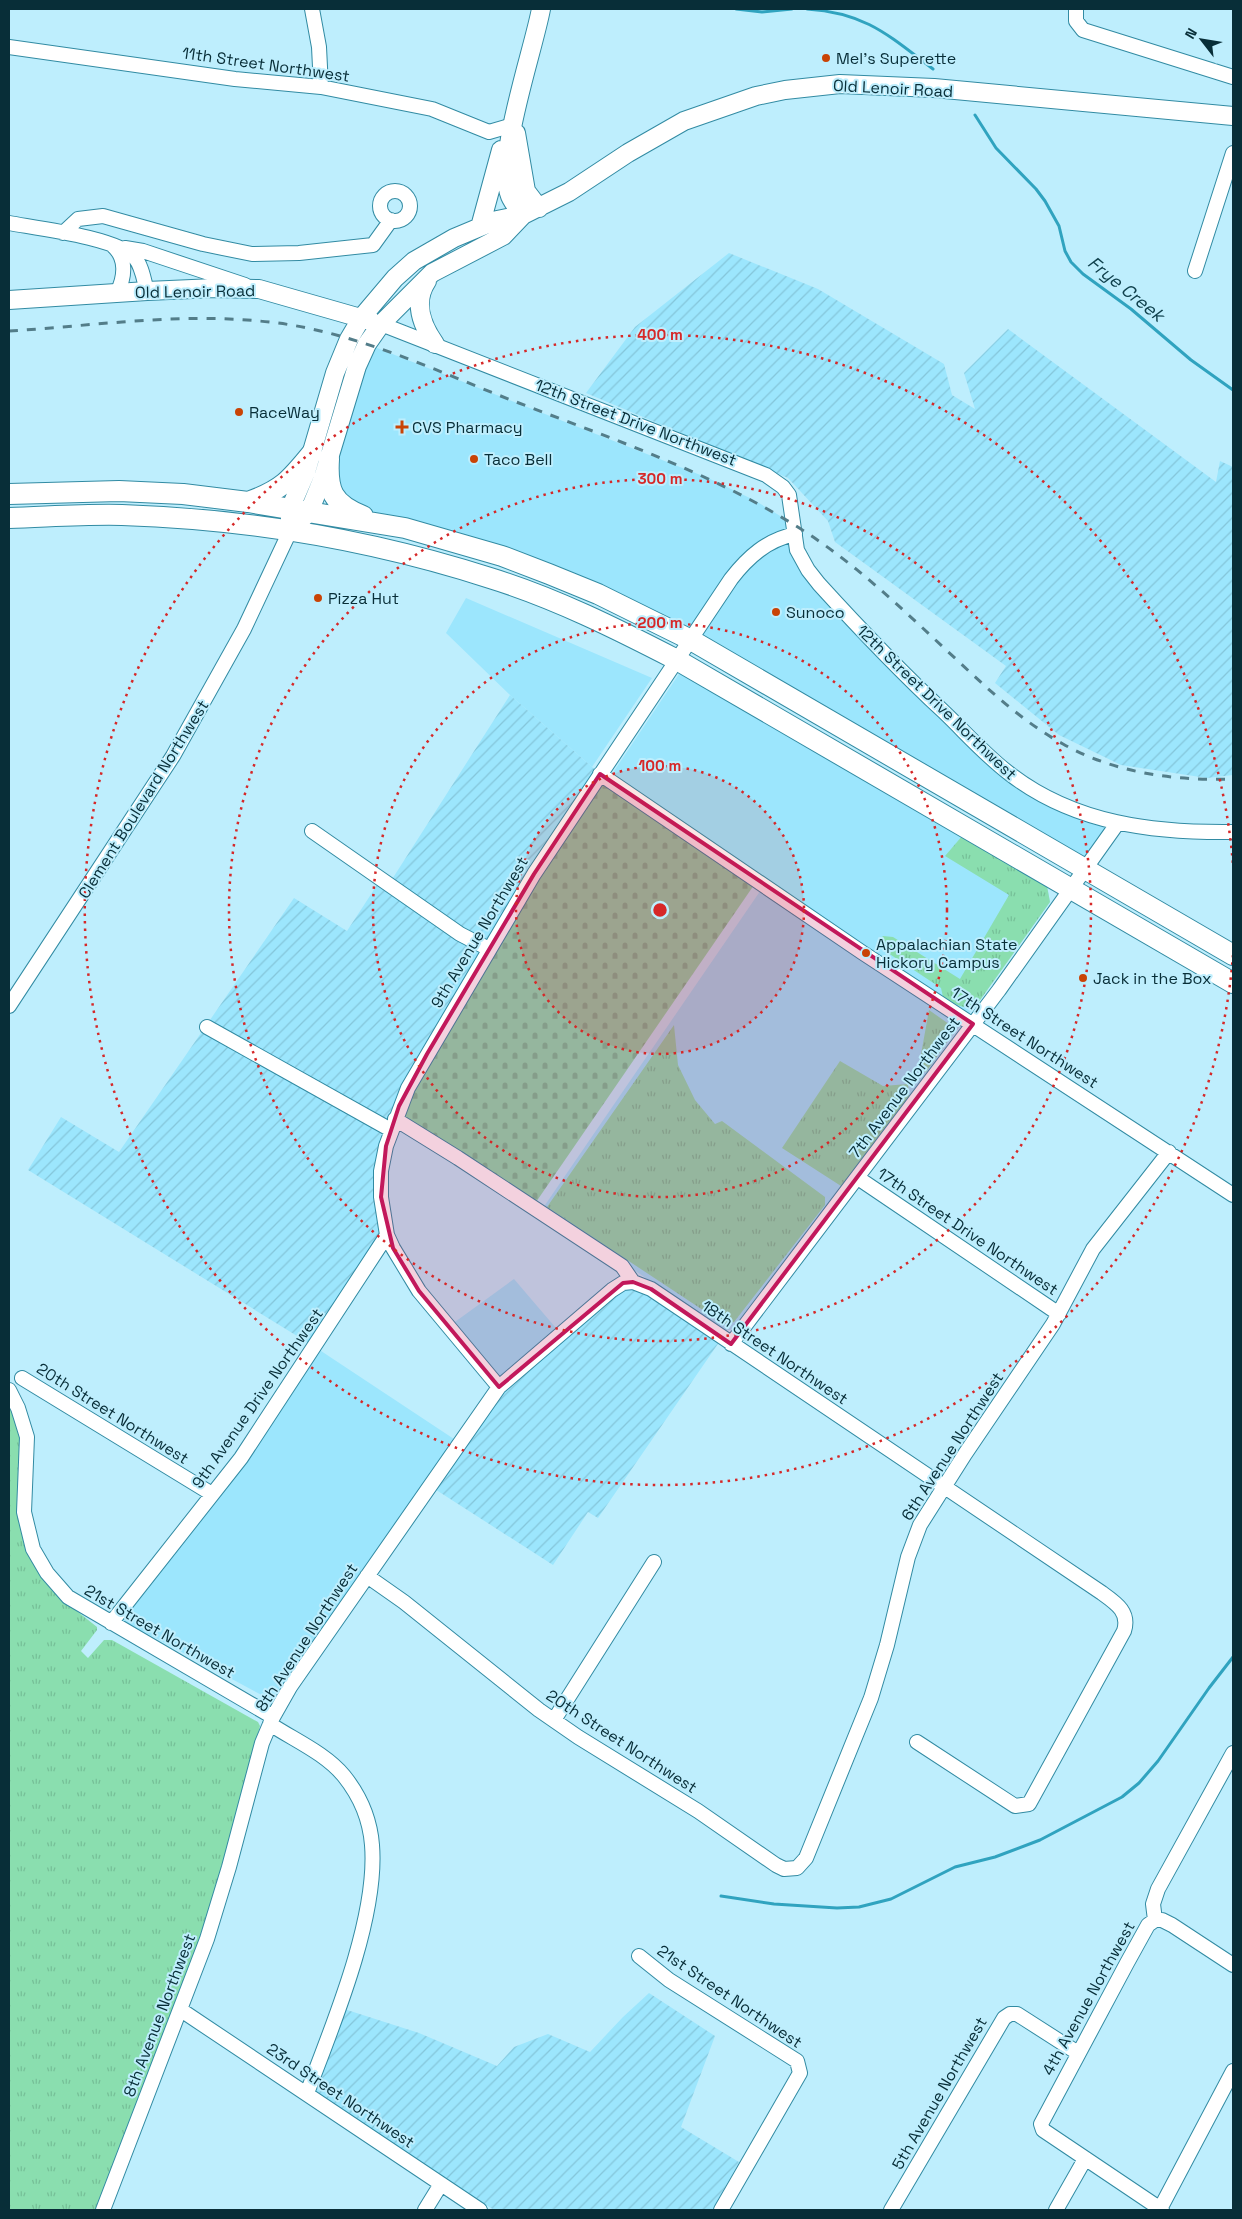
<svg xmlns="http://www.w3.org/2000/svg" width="1242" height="2219" font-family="'Space Grotesk',sans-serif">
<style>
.built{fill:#9ce6fd}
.industrial{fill:url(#industrial-furrows)}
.grass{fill:url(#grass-tufts)}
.cemetery{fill:url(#cemetery-stones)}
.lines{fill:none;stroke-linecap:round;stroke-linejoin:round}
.stream{stroke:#30a3bf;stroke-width:3}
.minor-casing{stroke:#328ba3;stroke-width:16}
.major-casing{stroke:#328ba3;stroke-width:20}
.highway-casing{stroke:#328ba3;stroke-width:22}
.minor{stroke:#fff;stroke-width:14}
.major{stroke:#fff;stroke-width:18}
.highway{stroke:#fff;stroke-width:20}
.rail{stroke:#537d89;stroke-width:3;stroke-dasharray:9 9;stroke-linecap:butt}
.marked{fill:#c2185b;fill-opacity:0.2;stroke:#c2185b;stroke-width:4;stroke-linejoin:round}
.ring{fill:none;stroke:#d62828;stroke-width:2.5;stroke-dasharray:2.5 5}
.poi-dot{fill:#c94305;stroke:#beeefd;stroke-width:2}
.labels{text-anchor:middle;stroke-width:4;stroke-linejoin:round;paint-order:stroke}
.poi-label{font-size:16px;fill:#082e38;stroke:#beeefd;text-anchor:start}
.street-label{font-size:16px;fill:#082e38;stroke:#beeefd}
.water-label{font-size:18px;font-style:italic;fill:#10414d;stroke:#beeefd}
.centre{fill:#d62828;stroke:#beeefd;stroke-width:2.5}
.ring-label{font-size:15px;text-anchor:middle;font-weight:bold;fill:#d62828;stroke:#beeefd;stroke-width:4;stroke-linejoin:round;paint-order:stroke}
</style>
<defs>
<pattern id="industrial-furrows" width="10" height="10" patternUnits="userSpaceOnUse" patternTransform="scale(1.25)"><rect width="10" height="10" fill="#9ce6fd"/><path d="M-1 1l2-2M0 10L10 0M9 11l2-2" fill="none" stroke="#85c6da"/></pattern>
<pattern id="grass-tufts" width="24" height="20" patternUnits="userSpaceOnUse" patternTransform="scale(1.25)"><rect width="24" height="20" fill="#8adeaf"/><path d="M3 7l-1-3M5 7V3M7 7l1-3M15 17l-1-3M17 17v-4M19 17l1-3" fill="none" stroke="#76bf97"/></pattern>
<pattern id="cemetery-stones" width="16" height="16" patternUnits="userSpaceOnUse" patternTransform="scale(1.25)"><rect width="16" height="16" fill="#8adeaf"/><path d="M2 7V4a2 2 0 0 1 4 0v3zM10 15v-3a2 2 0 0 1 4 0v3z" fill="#76bf97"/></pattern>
</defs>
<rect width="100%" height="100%" fill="#beeefd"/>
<path class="built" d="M367 344 708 478 754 500 795 525 802 560 1010 774 1117 824 1086 869 644 616 352 512 328 478Z
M466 598 652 678 592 767 510 695 446 633Z
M691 673 1047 886 1050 902 880 1137 737 1325 730 1330H722L543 1208 767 881 619 781 614 771 679 674Z
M514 1279 561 1334 499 1387 448 1327Z
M315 1347 460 1443 374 1555 271 1700 120 1619Z"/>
<path class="industrial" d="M729 253 818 289 944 364 952 395 975 409 964 373 1008 329 1216 482 1220 461 1233 467V775L1207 778 1121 765 1059 735 995 683 1006 666 835 542 828 521 788 478 586 393 635 327Z
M510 695 600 774 386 1146 387 1235 315 1347 28 1170 61 1117 119 1152 294 898 347 931 381 879 389 884Z
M633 1282 722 1338 598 1518 588 1512 553 1565 430 1486 511 1375Z
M649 1993 715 2036 681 2127 739 2162 712 2210H494L313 2091 344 2009 419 2033 497 2066 514 2047 548 2034 590 2052 623 2017Z"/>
<path class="grass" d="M963 835 1047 886 1050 902 978 1003C964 1012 955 1004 943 997L941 988 885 951V948L878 942 883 936 893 937 960 979 1009 895 945 856Z
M929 1010 956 1029 926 1072 918 1071Z
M674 1025 678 1065 695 1100 715 1124 722 1121 825 1197V1205L734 1322 724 1324 547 1207Z
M840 1061 883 1086 908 1084 909 1097 841 1186 782 1148Z
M9 1400 16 1419 19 1437 21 1456 17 1503 25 1542 40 1574 50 1588 63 1600 97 1627V1630L81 1651 88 1658 104 1640H112L258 1722 260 1726 213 1905 97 2210H9Z"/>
<path class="cemetery" d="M602 782 754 885 534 1205 399 1118 419 1077 560 844Z"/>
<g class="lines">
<path class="stream" d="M736 9 762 12 792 9
M807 9C866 13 888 35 933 69
M975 115 996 148 1036 189 1045 201 1059 226 1065 251 1071 262 1083 274 1131 309 1191 360 1233 390
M721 1896 774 1904 837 1908 859 1907 891 1899 955 1867 995 1857 1040 1840 1122 1797 1139 1783 1158 1761 1209 1688 1233 1657"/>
<g class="minor-casing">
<path id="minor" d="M312 9 319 47 321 87
M1076 9V21L1083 30 1233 77
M9 47 235 79 321 87 432 109 489 132 513 125
M380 206a15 15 0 1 1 30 0a15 15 0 1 1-30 0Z
M9 223C36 228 119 238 135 258 142 266 144 281 147 291
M63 233 78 219 103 216 203 244 252 254 299 253 373 245 391 220
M113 246C127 258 125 277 117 293
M125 248 143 251 245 285
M1195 271 1233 153
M381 324 766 475 783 487 789 495 797 550 808 570 819 584C859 628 900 671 944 712 965 732 986 756 1010 774 1075 824 1154 833 1233 832
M600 774 863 953 1233 1195
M312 831 460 934 489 949
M9 1006 173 756 244 629 290 531
M207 1027 391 1130
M395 1119 458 1158 622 1266 633 1282 651 1289 1102 1593C1116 1603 1130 1612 1124 1631L1029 1804 1015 1806 917 1742
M858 1178 1059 1314
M731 1344 999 990 1117 824
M22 1378 212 1494
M499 1387 419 1291 393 1248 387 1235 381 1197V1171L386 1146 408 1088 534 874 731 579C748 557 767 540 795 534
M9 1390 18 1408 27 1437 24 1512 33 1549 47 1573 68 1597 273 1717
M367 1576 404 1602 539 1710 578 1737 698 1811 776 1865 784 1869 797 1868 806 1858 871 1698 887 1645 908 1557 920 1525 965 1454 1053 1324 1093 1249 1169 1152
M111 1623 241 1458 387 1235
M554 1720 654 1562
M270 1724C294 1740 325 1753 344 1776 360 1796 370 1819 372 1845 378 1917 333 2025 307 2093
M1155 1920 1148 1925 1127 1963 1041 2124 1043 2130 1162 2210
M1155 1920 1153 1904 1158 1889 1233 1753
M1155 1920H1162L1172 1925 1233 1965
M639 1956 669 1980 797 2061 800 2073 721 2210
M181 2010 480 2210
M1160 2209 1233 2071
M103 2210 207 1939 229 1867 262 1743 273 1717 290 1687 499 1387 612 1290 623 1283 633 1282
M425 2210 441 2184
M891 2210 1004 2018 1010 2014H1017L1078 2053
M1056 2210 1085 2159"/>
</g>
<g class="major-casing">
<path id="major" d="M516 133 526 191 539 208
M523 215C519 210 513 203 510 196 495 159 533 52 541 9
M480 227 501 150
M427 281C413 302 421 324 435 344
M9 300 147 291 215 288 259 289 371 321
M299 522 309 512 323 478 357 366 367 344 381 324 432 273 503 236 523 215
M290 531V509L306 472 335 373 349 339 362 317 395 278 414 261 454 238 497 220 523 215 569 192 628 153 684 121 756 96 785 90 840 84 934 88 1233 116"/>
</g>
<g class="highway-casing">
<path id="highway" d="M329 459C327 490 332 504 363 516
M9 494 119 491 183 494 248 502 405 528 502 556 549 574 598 594 691 640 1233 955
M248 502C282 490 290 480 312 453
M9 518C46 517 84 514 122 515 246 519 372 540 490 578 555 598 617 629 677 660L1233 983"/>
</g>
<use href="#minor" class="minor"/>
<use href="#major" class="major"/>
<use href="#highway" class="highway"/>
<path class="rail" d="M9 331C91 326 177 313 259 321 347 328 429 368 511 400 607 437 708 471 796 526 856 563 905 612 957 660 990 691 1023 722 1063 744 1115 773 1174 781 1233 779"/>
</g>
<path class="marked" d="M600 774 973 1024 731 1344 651 1289 633 1282 623 1283 499 1387 419 1291 393 1248 381 1197 386 1146 399 1106 427 1054 534 874Z"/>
<circle cx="660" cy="910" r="144" fill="#d62828" fill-opacity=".12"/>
<g class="ring">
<circle cx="660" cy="910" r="144"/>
<circle cx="660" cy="910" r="287"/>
<circle cx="660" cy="910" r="431"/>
<path d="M1233 955A575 575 0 1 1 1233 865"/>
</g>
<g class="poi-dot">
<circle cx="826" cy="58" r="5"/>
<circle cx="239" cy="412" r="5"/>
<path d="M399.5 419.5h5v5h5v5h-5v5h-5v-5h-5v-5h5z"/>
<circle cx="474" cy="459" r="5"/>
<circle cx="318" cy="598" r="5"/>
<circle cx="776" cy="612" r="5"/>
<circle cx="866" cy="953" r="5"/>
<circle cx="1083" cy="978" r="5"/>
</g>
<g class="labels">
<g class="poi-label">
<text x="836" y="64">Mel's Superette</text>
<text x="249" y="418">RaceWay</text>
<text x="412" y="433">CVS Pharmacy</text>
<text x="484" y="465">Taco Bell</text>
<text x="328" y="604">Pizza Hut</text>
<text x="786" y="618">Sunoco</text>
<text x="876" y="950">Appalachian State<tspan x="876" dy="18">Hickory Campus</tspan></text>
<text x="1093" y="984">Jack in the Box</text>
</g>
<g class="street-label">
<text transform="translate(266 64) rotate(8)" y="6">11th Street Northwest</text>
<text transform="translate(893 88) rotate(3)" y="6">Old Lenoir Road</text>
<text transform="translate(195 291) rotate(-1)" y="6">Old Lenoir Road</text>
<text transform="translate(636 422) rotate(21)" y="6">12th Street Drive Northwest</text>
<text transform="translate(937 702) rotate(44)" y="6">12th Street Drive Northwest</text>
<text transform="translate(143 799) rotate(-58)" y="6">Clement Boulevard Northwest</text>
<text transform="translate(479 932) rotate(-59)" y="6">9th Avenue Northwest</text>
<text transform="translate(1025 1037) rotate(33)" y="6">17th Street Northwest</text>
<text transform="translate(904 1087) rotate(-53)" y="6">7th Avenue Northwest</text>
<text transform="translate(968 1231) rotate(34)" y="6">17th Street Drive Northwest</text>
<text transform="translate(775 1352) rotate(34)" y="6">18th Street Northwest</text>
<text transform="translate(257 1398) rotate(-55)" y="6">9th Avenue Drive Northwest</text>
<text transform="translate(113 1413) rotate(32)" y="6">20th Street Northwest</text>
<text transform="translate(952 1446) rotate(-57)" y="6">6th Avenue Northwest</text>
<text transform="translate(160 1631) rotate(30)" y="6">21st Street Northwest</text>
<text transform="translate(306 1637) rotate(-57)" y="6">8th Avenue Northwest</text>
<text transform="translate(622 1741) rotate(33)" y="6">20th Street Northwest</text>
<text transform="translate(730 1996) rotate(34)" y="6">21st Street Northwest</text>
<text transform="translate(1088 1998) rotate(-61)" y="6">4th Avenue Northwest</text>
<text transform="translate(159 2015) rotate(-69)" y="6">8th Avenue Northwest</text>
<text transform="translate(939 2093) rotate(-60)" y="6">5th Avenue Northwest</text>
<text transform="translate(341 2095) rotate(34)" y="6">23rd Street Northwest</text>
</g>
<g class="water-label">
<text transform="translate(1126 289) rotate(39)" y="6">Frye Creek</text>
</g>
</g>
<circle cx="660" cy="910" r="8" class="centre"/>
<g class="ring-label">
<text x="660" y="340">400 m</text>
<text x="660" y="484">300 m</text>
<text x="660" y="628">200 m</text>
<text x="660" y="771">100 m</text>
</g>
<rect width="1242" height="2219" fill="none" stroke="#082e38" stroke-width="20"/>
<g transform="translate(1202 40) rotate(301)" stroke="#beeefd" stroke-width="4" paint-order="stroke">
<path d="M0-4L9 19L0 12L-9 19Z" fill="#082e38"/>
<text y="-8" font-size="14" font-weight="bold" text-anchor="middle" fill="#082e38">N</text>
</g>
</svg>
